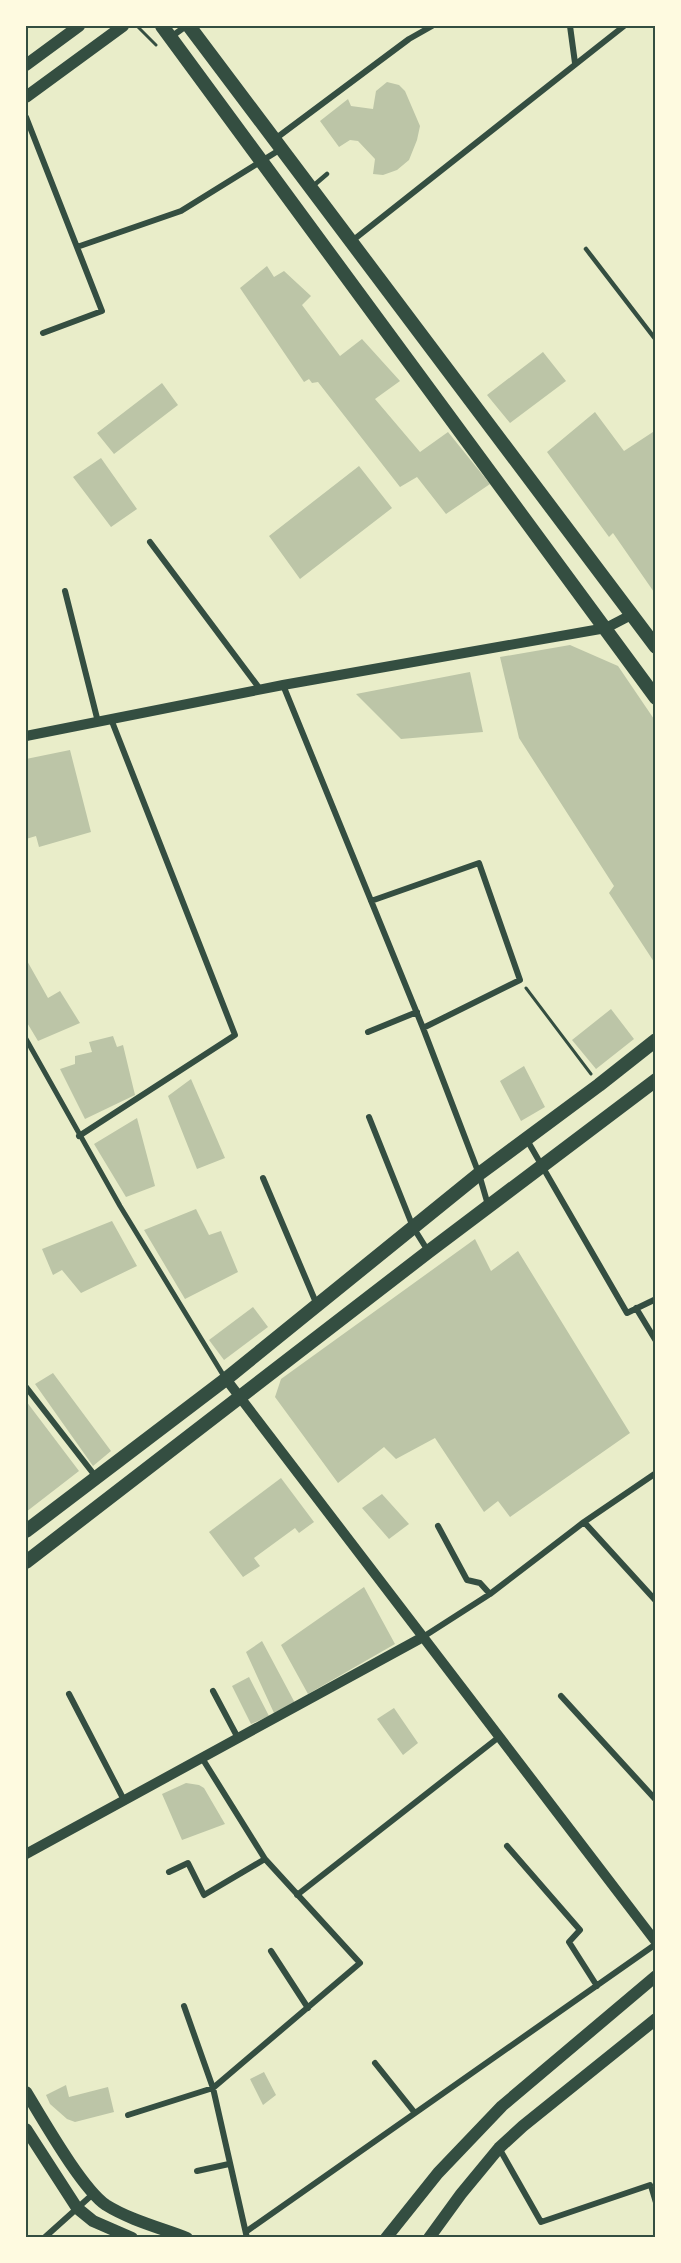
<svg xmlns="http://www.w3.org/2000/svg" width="681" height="2263" font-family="'Roboto Condensed',sans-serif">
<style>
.building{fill:#bcc5a7}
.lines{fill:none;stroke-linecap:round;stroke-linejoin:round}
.path{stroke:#344e41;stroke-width:3}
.service{stroke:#344e41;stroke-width:4.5}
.pedestrian{stroke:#344e41;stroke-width:5}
.minor{stroke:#344e41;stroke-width:6}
.tertiary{stroke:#344e41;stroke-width:10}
.secondary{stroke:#344e41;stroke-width:12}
.primary{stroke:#344e41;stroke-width:14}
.neatline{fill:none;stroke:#344e41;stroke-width:2}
</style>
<rect width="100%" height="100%" fill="#e9edc9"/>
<path class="building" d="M387 82 399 85 405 91 420 126 417 140 409 160 397 170 383 175 373 174 375 159 358 141 350 140 339 147 320 121 348 99 351 106 373 109 376 91Z
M267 266 274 277 284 271 311 296 302 305 340 356 362 339 400 381 375 399 420 452 448 432 490 484 446 514 417 477 400 487 318 382 312 383 309 379 304 382 240 288Z
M543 352 566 381 510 423 487 395Z
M162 383 178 405 114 454 97 433Z
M595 412 624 451 656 430V595L613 533 609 537 547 452Z
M101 458 137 509 111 527 73 477Z
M359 466 392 508 300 579 269 536Z
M570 645 618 666 656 722V965L609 893 614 886 519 738 500 657Z
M470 672 483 732 401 739 356 694Z
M70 750 91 832 39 847 36 836 26 839V759Z
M26 959 48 998 60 991 80 1023 38 1041 26 1021Z
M611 1009 634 1039 596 1069 572 1040Z
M113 1036 117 1047 123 1045 135 1095 85 1119 60 1069 75 1064V1056L92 1052 89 1042Z
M524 1066 545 1107 521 1121 500 1081Z
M191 1079 225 1158 197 1169 168 1096Z
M137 1118 155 1186 126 1197 94 1144Z
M196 1209 209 1235 221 1231 238 1272 185 1299 144 1230Z
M112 1221 137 1266 81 1293 62 1270 53 1275 42 1249Z
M475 1239 491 1271 518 1251 630 1433 510 1517 498 1501 484 1512 435 1438 396 1459 384 1447 338 1483 275 1397 281 1379Z
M253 1307 268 1327 224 1360 209 1340Z
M53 1373 111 1451 93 1466 35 1384Z
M26 1401 79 1471 26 1512Z
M281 1478 314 1522 299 1533 295 1528 254 1558 260 1566 243 1577 209 1532Z
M382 1494 409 1524 389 1539 362 1508Z
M364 1587 395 1644 308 1694 281 1645Z
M262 1641 295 1703 274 1713 246 1652Z
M249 1677 269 1716 251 1724 232 1686Z
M394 1708 418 1743 403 1755 377 1719Z
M186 1783 199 1785 204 1788 225 1824 182 1840 162 1794Z
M264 2072 276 2095 263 2105 250 2079Z
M66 2085 69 2097 108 2087 114 2112 75 2122 67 2119 50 2104 46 2095Z"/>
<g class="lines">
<path class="path" d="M138 27 156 45
M526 988 591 1074"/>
<path class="service" d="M313 186 327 174
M586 249 656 340
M650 2185 656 2205"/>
<path class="pedestrian" d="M26 1039 120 1206 225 1378"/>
<path class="minor" d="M570 26 575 63
M171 37 186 26
M26 117 102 311 43 333
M275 139 409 39 432 26
M352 241 624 26
M77 247 181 211 281 149
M150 542 260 689
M65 591 98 722
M283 685 423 1028 479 1174 488 1205
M371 901 479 863 520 980 423 1028
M368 1032 417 1012
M369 1117 413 1227 428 1251
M79 1136 235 1035 111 719
M527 1140 627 1313 656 1299
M263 1178 317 1305
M636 1308 656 1341
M26 1387 96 1477
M584 1522 656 1473
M438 1526 467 1580 480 1583 490 1594
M423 1637 490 1594 584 1522 656 1601
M213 1691 238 1738
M69 1694 124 1800
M561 1696 656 1800
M507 1846 580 1930 569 1942 597 1986
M169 1872 188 1863 204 1895 265 1859
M297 1895 499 1737
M271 1951 308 2008
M184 2006 213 2088 247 2238
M375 2063 415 2113
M128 2115 213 2088 360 1963 265 1859 202 1758
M499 2148 541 2222 650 2185
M197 2171 229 2164
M247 2231 656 1944
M44 2238 93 2194"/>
<path class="tertiary" d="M26 736 283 685 606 628 631 615
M226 1379 656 1942
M26 1854 423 1637"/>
<path class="secondary" d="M26 65 79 26
M26 97 123 26
M26 2092C42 2118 82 2189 106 2205 130 2220 161 2228 187 2238
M26 2129 77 2208 93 2221 132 2238
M386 2238 438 2173 502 2106 656 1976
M429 2238 461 2194 499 2148 523 2126 656 2019"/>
<path class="primary" d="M162 26 656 698
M189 26 656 647
M26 1531 226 1379 479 1174 599 1085 656 1040
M26 1562 428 1252 656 1080"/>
</g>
<rect width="681" height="2263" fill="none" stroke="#fefae0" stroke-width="54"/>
<rect x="27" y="27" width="627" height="2209" class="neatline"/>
</svg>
